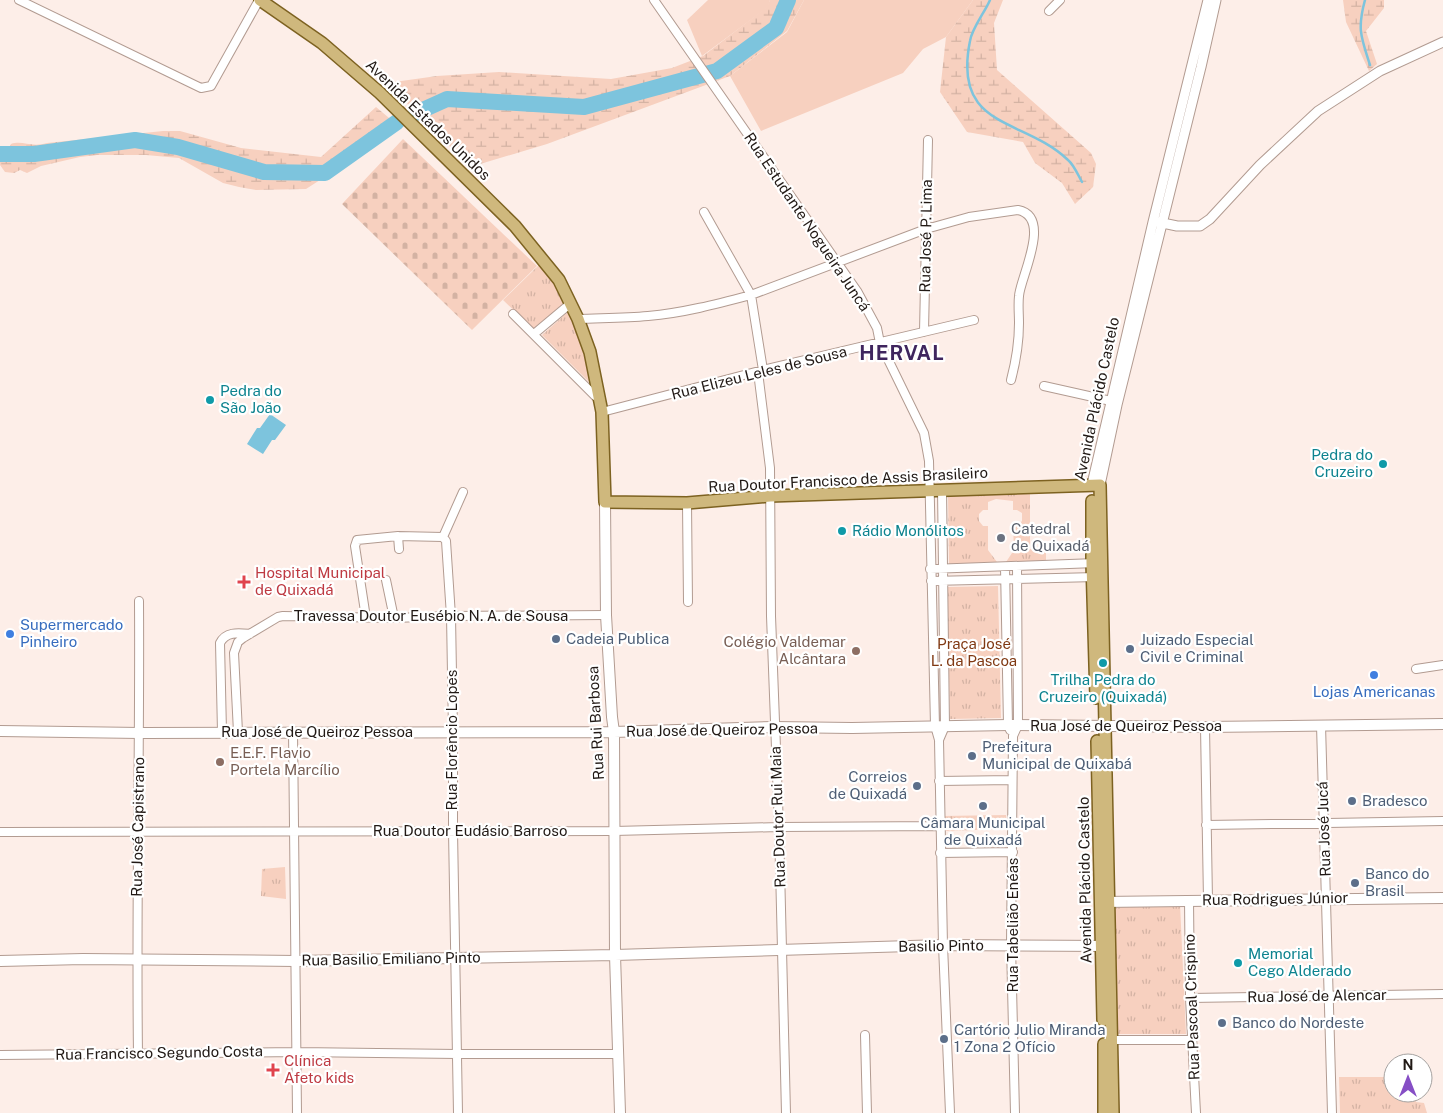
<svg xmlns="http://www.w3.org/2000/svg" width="1443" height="1113" font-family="'Public Sans',sans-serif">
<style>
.green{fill:#f7d0bf}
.wetland{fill:url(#wetland-marsh)}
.cemetery{fill:url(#cemetery-stones)}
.park{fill:url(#park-tufts)}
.water{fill:#7dc4dd}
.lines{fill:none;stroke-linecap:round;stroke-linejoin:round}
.stream{stroke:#7dc4dd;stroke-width:2.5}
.river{stroke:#7dc4dd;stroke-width:16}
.minor-casing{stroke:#b29b91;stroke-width:10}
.tertiary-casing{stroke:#b29b91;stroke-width:11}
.secondary-casing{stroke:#b29b91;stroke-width:12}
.primary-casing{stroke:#7d6221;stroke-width:14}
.minor{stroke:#fff;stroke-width:8}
.tertiary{stroke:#fff;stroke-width:9}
.secondary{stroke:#fff;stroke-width:10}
.primary{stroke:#cfb87d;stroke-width:11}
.culture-dot{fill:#0f9aa8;stroke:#fff;stroke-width:2}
.worship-dot{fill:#6b7280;stroke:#fff;stroke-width:2}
.health-dot{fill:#e0444e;stroke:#fff;stroke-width:2}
.shop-dot{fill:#3f7fe0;stroke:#fff;stroke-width:2}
.service-dot{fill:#5c6f8a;stroke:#fff;stroke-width:2}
.education-dot{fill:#8d6e63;stroke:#fff;stroke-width:2}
.labels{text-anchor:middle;stroke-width:4.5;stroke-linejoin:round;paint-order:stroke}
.street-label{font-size:15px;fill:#211915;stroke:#fff}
.culture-label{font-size:15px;fill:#0d838f;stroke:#fff;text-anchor:start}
.worship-label{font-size:15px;fill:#5b616d;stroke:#fff;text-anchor:start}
.health-label{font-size:15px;fill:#be3a42;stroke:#fff;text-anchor:start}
.shop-label{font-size:15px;fill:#366cbe;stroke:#fff;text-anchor:start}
.service-label{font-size:15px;fill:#4e5e75;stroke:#fff;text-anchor:start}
.education-label{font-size:15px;fill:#785e54;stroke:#fff;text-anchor:end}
.park-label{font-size:15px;fill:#803913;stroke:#fff}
.district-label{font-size:20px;font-weight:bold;letter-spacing:1px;fill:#3f255e;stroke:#fff}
</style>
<defs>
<pattern id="wetland-marsh" width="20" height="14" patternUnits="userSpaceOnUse" patternTransform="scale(1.25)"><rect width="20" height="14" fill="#f7d0bf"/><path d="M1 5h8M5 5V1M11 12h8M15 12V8" fill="none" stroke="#d3b2a3"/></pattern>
<pattern id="cemetery-stones" width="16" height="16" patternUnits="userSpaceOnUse" patternTransform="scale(1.25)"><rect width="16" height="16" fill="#f7d0bf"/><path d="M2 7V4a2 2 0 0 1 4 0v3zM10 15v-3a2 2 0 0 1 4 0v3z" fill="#d3b2a3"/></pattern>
<pattern id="park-tufts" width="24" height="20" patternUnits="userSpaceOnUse" patternTransform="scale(1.25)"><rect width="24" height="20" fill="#f7d0bf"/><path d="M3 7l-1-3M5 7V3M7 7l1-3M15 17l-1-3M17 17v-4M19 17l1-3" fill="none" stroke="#d3b2a3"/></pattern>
</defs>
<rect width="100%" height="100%" fill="#fdeee8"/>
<path class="green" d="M708 0H770L768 7 702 56 687 20Z
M804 0H973L946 37 923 49 903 73 761 131 730 76 787 32Z"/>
<path class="wetland" d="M770 0H804L787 31 730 76 547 144 470 167 387 83 437 76 499 72 611 79 672 68 703 56 767 7Z
M973 0H1003L994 23 997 70 1091 153 1096 164 1093 187 1075 204 1062 183 1035 163 1023 142 967 132 940 92 946 37Z
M1343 0H1384V8L1366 31 1377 64 1369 71 1346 22Z
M376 107 401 128 306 189 256 190 239 187 223 183 179 158 146 155H97L80 157 41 166 27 173 20 170 14 173 5 172 0 165V147L9 148 11 144C23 140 31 148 47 143L163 131H180L241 148 321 157Z"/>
<path class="cemetery" d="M403 139 537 266 472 330 342 204Z"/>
<path class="park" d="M540 264 555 283 566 303 534 330 503 300Z
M569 311 586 353 592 385 542 335Z
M1030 493V549L1046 550V561L1006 562 1014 550 1013 525H1018L1022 521V513L1017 510H1013V501L996 499 988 502V510H983L979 514V521L983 526H988V550L997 562 949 564 948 495Z
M998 586 1001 718 950 719 947 587Z
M1006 815 1007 829 943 831V816Z
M285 867 286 899 261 896 262 869Z
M1180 904 1186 1034H1115L1113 905Z
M1339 1077H1393V1093H1414L1416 1102 1424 1103 1427 1113H1340Z"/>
<path class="water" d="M270 414 286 425 275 440H272L263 454 247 444 257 428H260Z"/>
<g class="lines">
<path class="stream" d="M990 0C985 12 972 28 970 41 952 130 1023 117 1068 160 1074 165 1078 175 1082 182
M1365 0C1357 29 1361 37 1370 65"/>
<path class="river" d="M416 113 447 99 584 107 717 71 776 28 788 0
M0 154H34L135 140 178 147 264 172 325 173 397 122"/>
<g class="minor-casing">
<path id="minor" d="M19 0 201 88 211 86 259 0
M654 0 857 291 877 328 880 343 924 433 929 461 935 726 939 740 943 945 950 1113
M1049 11 1060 0
M704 212 751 295 763 370
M513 314 595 396 600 398
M578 319C601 318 625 318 648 316 683 313 717 304 751 295L926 229 969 217 1018 210C1053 217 1020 278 1019 296 1018 305 1019 314 1019 323 1019 342 1016 361 1011 380
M924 332 928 140
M534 334 571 303
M758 372 770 468 771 616 779 827 786 1113
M1044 386 1111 401
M602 412 763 370 974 320
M687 503 688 602
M398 536 399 549
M1005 567 1008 725 1010 730
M930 569 1096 563
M386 580 394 618
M931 581 1096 577
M366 618 355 546 357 540 398 536 443 537
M1416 669 1443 665
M1321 725 1332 1113
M1205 727 1208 900
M293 731 297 1113
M222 732 220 643C226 631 239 633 250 634
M238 732 234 653 238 642 243 638 278 617 283 616 394 618 451 616 606 615
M939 740 945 726 942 489
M939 781 1012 780
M1206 825 1443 821
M0 832 614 831 779 827 940 826
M940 853 1013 852
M1189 900 1190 998 1196 1113
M1190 998 1443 994
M865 1035 867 1113
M1108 1040H1192
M138 1054C136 903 140 752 139 601
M0 1055 298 1052 457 1054H619
M458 1113 453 831V732L451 616 446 541 443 537 463 492
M1015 1113 1011 945 1013 736 1018 725 1017 566"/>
</g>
<g class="tertiary-casing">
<path id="tertiary" d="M1158 222 1177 226H1200L1210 219 1260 165 1318 111 1380 71 1443 42
M1092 484 1153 222 1208 0
M1100 485 1117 405 1201 67 1216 0"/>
</g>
<g class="secondary-casing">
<path id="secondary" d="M605 502 606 615 612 717 614 732 615 955 620 1113
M0 731 140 733 614 732 774 727 852 728 1008 725 1205 727 1443 724
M1102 902 1443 898
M0 961 83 959 296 961 615 955 943 945 1108 946"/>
</g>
<g class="primary-casing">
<path id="primary" d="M260 0 322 43 380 93 515 226 559 280 578 319 590 352 602 412 605 502 687 503 770 496 1100 485 1113 1113
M1092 501V563L1096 698
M1097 741 1103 1020
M1104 1044V1113"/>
</g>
<use href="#minor" class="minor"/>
<use href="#tertiary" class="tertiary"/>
<use href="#secondary" class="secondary"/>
<use href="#primary" class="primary"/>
</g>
<g class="culture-dot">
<circle cx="210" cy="400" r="5"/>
<circle cx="1383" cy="464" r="5"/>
<circle cx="842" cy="531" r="5"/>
<circle cx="1103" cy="663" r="5"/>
<circle cx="1238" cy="963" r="5"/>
</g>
<circle class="worship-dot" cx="1001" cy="538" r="5"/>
<g class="health-dot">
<path d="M241.5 574.5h5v5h5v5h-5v5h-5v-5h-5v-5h5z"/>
<path d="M270.5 1062.5h5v5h5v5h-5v5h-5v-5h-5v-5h5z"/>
</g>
<g class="shop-dot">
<circle cx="10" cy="634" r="5"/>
<circle cx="1374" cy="675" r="5"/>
</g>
<g class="service-dot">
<circle cx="556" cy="639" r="5"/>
<circle cx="1130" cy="649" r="5"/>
<circle cx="972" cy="756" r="5"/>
<circle cx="917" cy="786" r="5"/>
<circle cx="1352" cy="801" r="5"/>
<circle cx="983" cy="806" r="5"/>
<circle cx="1355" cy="883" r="5"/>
<circle cx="1222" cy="1023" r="5"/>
<circle cx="944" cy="1039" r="5"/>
</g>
<g class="education-dot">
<circle cx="856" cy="651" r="5"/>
<circle cx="220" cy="762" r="5"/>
</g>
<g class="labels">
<g class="street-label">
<text transform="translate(428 120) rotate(44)" y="5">Avenida Estados Unidos</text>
<text transform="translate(807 222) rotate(56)" y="5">Rua Estudante Nogueira Juncá</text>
<text transform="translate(926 236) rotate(-89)" y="5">Rua José P. Lima</text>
<text transform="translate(759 373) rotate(-14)" y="5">Rua Elizeu Leles de Sousa</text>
<text transform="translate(1097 399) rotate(-78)" y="5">Avenida Plácido Castelo</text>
<text transform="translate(848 480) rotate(-3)" y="5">Rua Doutor Francisco de Assis Brasileiro</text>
<text x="431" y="621">Travessa Doutor Eusébio N. A. de Sousa</text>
<text transform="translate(596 723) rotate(-93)" y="5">Rua Rui Barbosa</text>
<text x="1126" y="731">Rua José de Queiroz Pessoa</text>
<text transform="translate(722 730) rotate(-1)" y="5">Rua José de Queiroz Pessoa</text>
<text x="317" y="737">Rua José de Queiroz Pessoa</text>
<text transform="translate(452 740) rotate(-90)" y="5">Rua Florêncio Lopes</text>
<text transform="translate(778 817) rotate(-92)" y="5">Rua Doutor Rui Maia</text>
<text transform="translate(138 827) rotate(-89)" y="5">Rua José Capistrano</text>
<text transform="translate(1324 829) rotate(-92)" y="5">Rua José Jucá</text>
<text x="470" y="836">Rua Doutor Eudásio Barroso</text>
<text transform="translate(1085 880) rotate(-91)" y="5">Avenida Plácido Castelo</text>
<text transform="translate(1275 899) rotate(-1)" y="5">Rua Rodrigues Júnior</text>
<text transform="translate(1013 925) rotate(-90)" y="5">Rua Tabelião Enéas</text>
<text transform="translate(941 946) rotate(-1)" y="5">Basilio Pinto</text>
<text transform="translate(391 959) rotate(-1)" y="5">Rua Basilio Emiliano Pinto</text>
<text transform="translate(1317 996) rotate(-1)" y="5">Rua José de Alencar</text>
<text transform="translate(1192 1007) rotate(-92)" y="5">Rua Pascoal Crispino</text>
<text transform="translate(159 1053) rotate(-1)" y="5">Rua Francisco Segundo Costa</text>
</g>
<g class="culture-label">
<text x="220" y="396">Pedra do<tspan x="220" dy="17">São João</tspan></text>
<text x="1373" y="460" text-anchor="end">Pedra do<tspan x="1373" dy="17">Cruzeiro</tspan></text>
<text x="852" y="536">Rádio Monólitos</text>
<text x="1103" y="685" text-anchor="middle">Trilha Pedra do<tspan x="1103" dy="17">Cruzeiro (Quixadá)</tspan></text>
<text x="1248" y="959">Memorial<tspan x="1248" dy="17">Cego Alderado</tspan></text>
</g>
<g class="worship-label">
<text x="1011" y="534">Catedral<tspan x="1011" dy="17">de Quixadá</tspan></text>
</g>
<g class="health-label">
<text x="255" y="578">Hospital Municipal<tspan x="255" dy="17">de Quixadá</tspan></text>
<text x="284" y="1066">Clínica<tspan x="284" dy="17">Afeto kids</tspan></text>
</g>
<g class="shop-label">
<text x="20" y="630">Supermercado<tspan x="20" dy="17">Pinheiro</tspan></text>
<text x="1374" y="697" text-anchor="middle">Lojas Americanas</text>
</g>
<g class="service-label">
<text x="566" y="644">Cadeia Publica</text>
<text x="1140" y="645">Juizado Especial<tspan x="1140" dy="17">Civil e Criminal</tspan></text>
<text x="982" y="752">Prefeitura<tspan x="982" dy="17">Municipal de Quixabá</tspan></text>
<text x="907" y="782" text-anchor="end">Correios<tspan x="907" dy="17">de Quixadá</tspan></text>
<text x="1362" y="806">Bradesco</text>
<text x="983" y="828" text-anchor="middle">Câmara Municipal<tspan x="983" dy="17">de Quixadá</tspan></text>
<text x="1365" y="879">Banco do<tspan x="1365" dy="17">Brasil</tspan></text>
<text x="1232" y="1028">Banco do Nordeste</text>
<text x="954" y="1035">Cartório Julio Miranda<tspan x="954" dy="17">1 Zona 2 Ofício</tspan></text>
</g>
<g class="education-label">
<text x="846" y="647">Colégio Valdemar<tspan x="846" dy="17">Alcântara</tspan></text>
<text x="230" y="758" text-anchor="start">E.E.F. Flavio<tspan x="230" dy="17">Portela Marcílio</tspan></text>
</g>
<g class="park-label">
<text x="974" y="649">Praça José<tspan x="974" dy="17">L. da Pascoa</tspan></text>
</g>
<g class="district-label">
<text x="902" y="360">HERVAL</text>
</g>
</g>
<g transform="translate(1408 1078)"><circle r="24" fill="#ffffff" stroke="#a6a3a1"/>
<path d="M0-4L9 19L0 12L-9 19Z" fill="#864ec5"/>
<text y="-8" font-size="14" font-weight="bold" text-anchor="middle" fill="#211915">N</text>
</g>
</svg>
